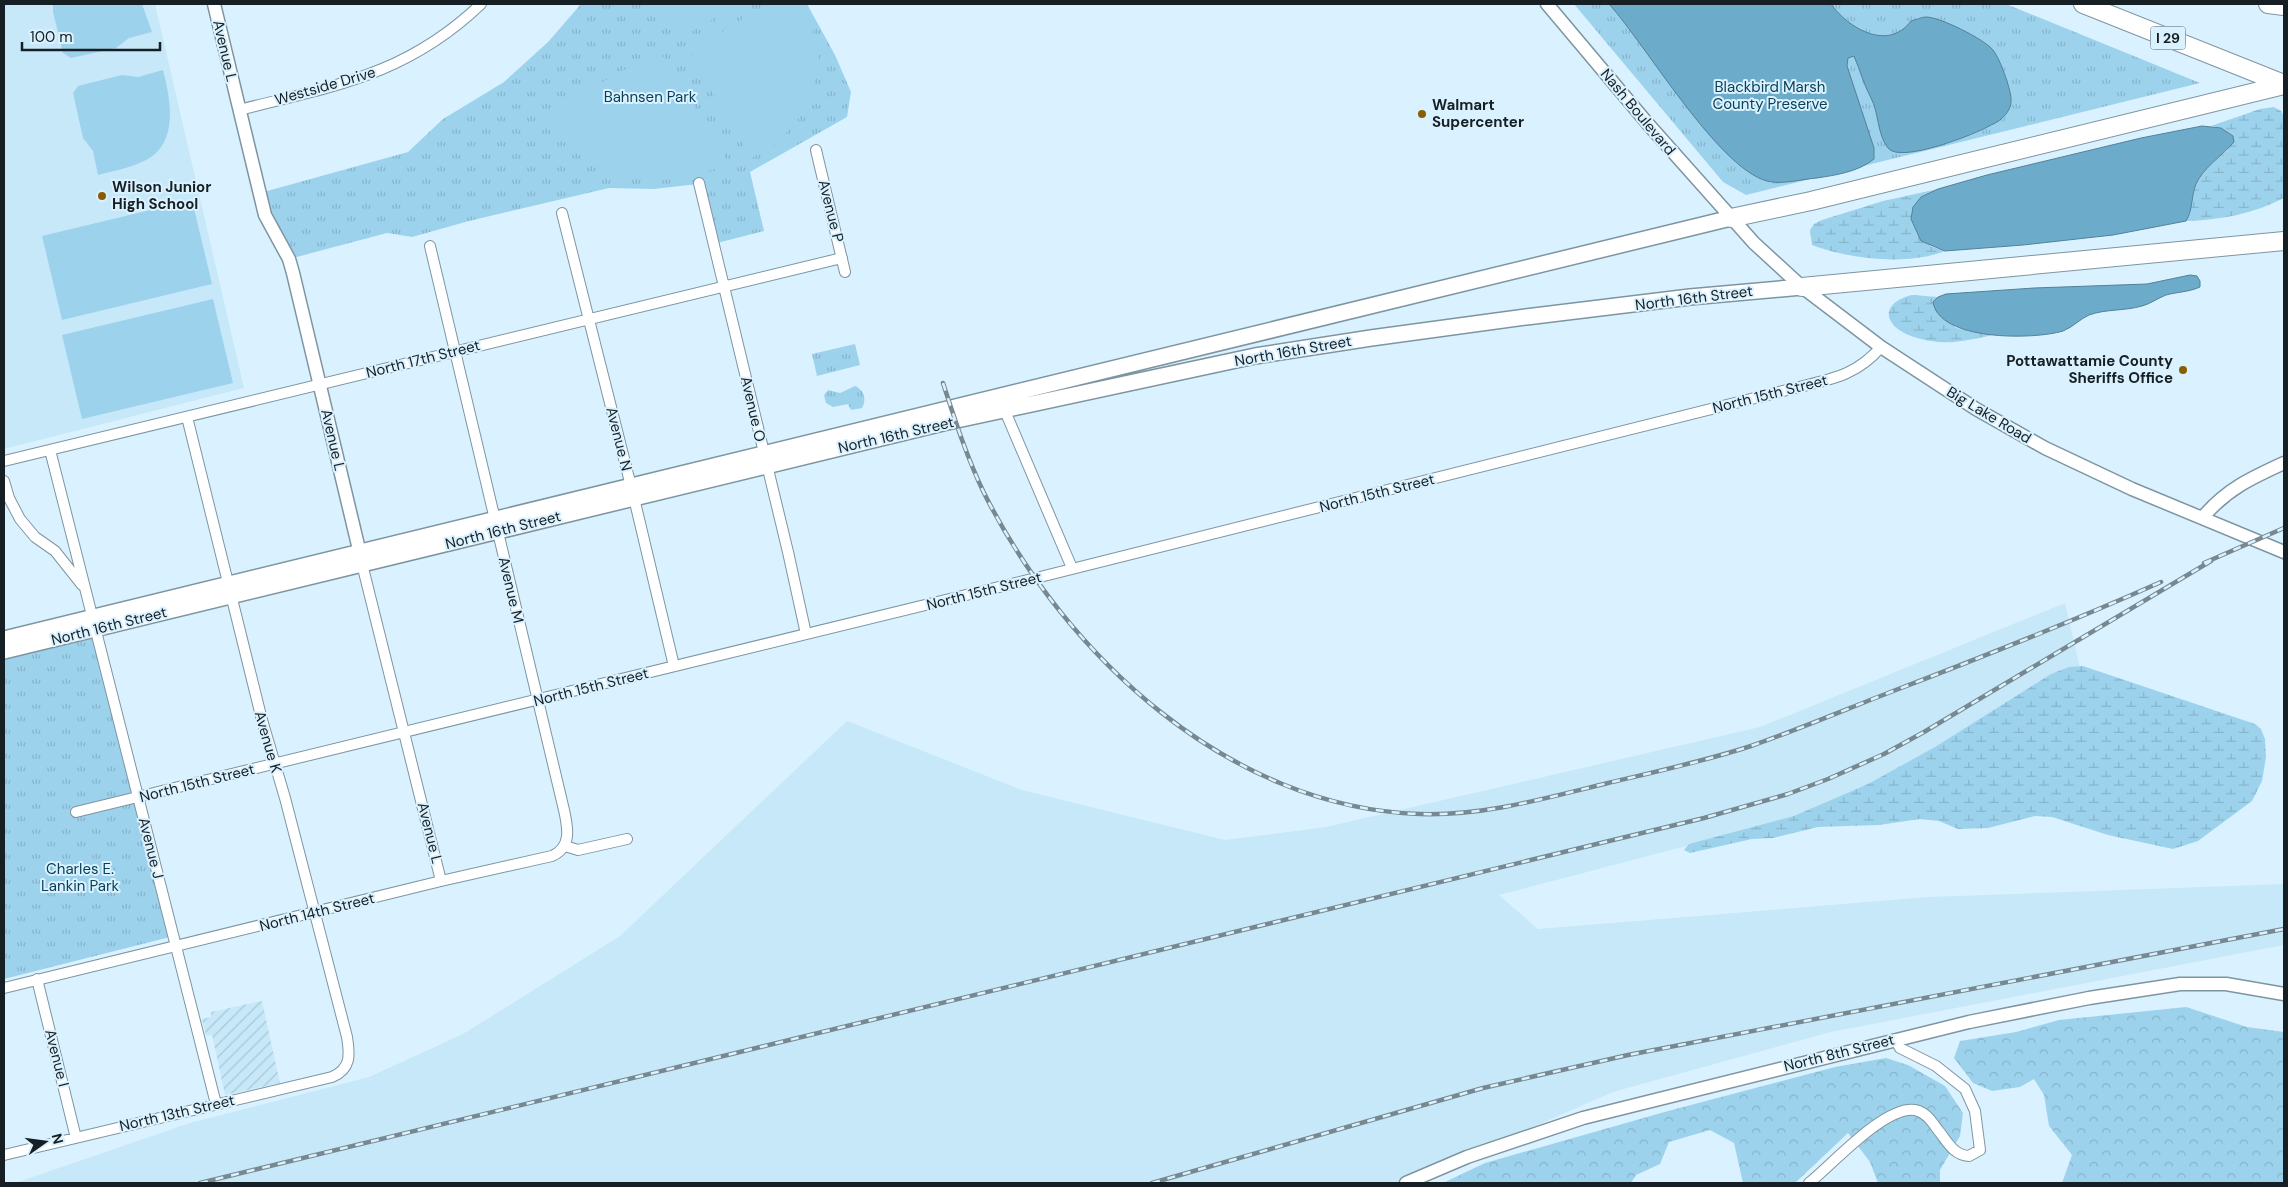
<svg xmlns="http://www.w3.org/2000/svg" width="2288" height="1187" font-family="'DM Sans',sans-serif">
<style>
.built{fill:#c7e8f9}
.industrial{fill:url(#industrial-furrows)}
.forest{fill:url(#forest-crowns)}
.wetland{fill:url(#wetland-marsh)}
.park{fill:url(#park-tufts)}
.pitch{fill:#9dd2ed}
.water{fill:#6dabca;stroke:#538198}
.lines{fill:none;stroke-linecap:round;stroke-linejoin:round}
.minor-casing{stroke:#7e95a1;stroke-width:12}
.tertiary-casing{stroke:#7e95a1;stroke-width:15}
.primary-casing{stroke:#7e95a1;stroke-width:18}
.motorway-casing{stroke:#7e95a1;stroke-width:20}
.minor{stroke:#fff;stroke-width:10}
.tertiary{stroke:#fff;stroke-width:12}
.primary{stroke:#fff;stroke-width:15}
.motorway{stroke:#fff;stroke-width:18}
.rail-casing{stroke:#778890;stroke-width:4.5}
.rail{stroke:#daf2ff;stroke-width:2.5;stroke-dasharray:8;stroke-linecap:butt}
.poi-dot{fill:#895d00;stroke:#daf2ff;stroke-width:2}
.labels{text-anchor:middle;stroke-width:4;stroke-linejoin:round;paint-order:stroke}
.shield{fill:#daf2ff;stroke:#515e66;stroke-width:1}
.shield-label{font-size:14px;font-weight:bold;fill:#161f24}
.street-label{font-size:15px;fill:#161f24;stroke:#daf2ff}
.park-label{font-size:15px;fill:#094056;stroke:#daf2ff}
.poi-label{font-size:15px;font-weight:bold;fill:#161f24;stroke:#daf2ff;text-anchor:start}
</style>
<defs>
<pattern id="industrial-furrows" width="10" height="10" patternUnits="userSpaceOnUse" patternTransform="scale(1.25)"><rect width="10" height="10" fill="#c7e8f9"/><path d="M-1 1l2-2M0 10L10 0M9 11l2-2" fill="none" stroke="#aac7d5"/></pattern>
<pattern id="forest-crowns" width="20" height="18" patternUnits="userSpaceOnUse" patternTransform="scale(1.25)"><rect width="20" height="18" fill="#9dd2ed"/><path d="M2 6a3 3 0 1 1 6 0M12 15a3 3 0 1 1 6 0" fill="none" stroke="#86b4cb"/></pattern>
<pattern id="wetland-marsh" width="20" height="14" patternUnits="userSpaceOnUse" patternTransform="scale(1.25)"><rect width="20" height="14" fill="#9dd2ed"/><path d="M1 5h8M5 5V1M11 12h8M15 12V8" fill="none" stroke="#86b4cb"/></pattern>
<pattern id="park-tufts" width="24" height="20" patternUnits="userSpaceOnUse" patternTransform="scale(1.25)"><rect width="24" height="20" fill="#9dd2ed"/><path d="M3 7l-1-3M5 7V3M7 7l1-3M15 17l-1-3M17 17v-4M19 17l1-3" fill="none" stroke="#86b4cb"/></pattern>
</defs>
<rect width="100%" height="100%" fill="#daf2ff"/>
<path class="built" d="M4 4H155L244 388 4 449Z
M2065 603 2081 672 1847 804 1499 895 1538 929 1928 897 2284 884V945L1831 1032 1613 1092 1405 1183H15L190 1123 369 1077 463 1034 620 936 847 721 1022 790 1225 840 1326 827 1760 727Z"/>
<path class="industrial" d="M262 1001 280 1083 225 1095 212 1035 206 1036 202 1019 211 1017V1012Z"/>
<path class="forest" d="M2186 1007 2247 1027 2284 1032V1183H2062L2072 1155 2049 1126 2044 1095 2034 1079 2020 1087 1992 1091 1973 1083 1954 1058 1960 1041 2016 1032 2059 1020Z
M1886 1058 1908 1065 1945 1086 1963 1113 1960 1136 1940 1170V1183H1878L1870 1162 1848 1133 1795 1183H1743L1734 1143 1710 1130 1669 1142 1660 1164 1636 1175 1631 1183H1443L1485 1163 1668 1111 1835 1067Z"/>
<path class="wetland" d="M2274 107 2281 111 2284 117V198C2253 214 2220 220 2186 221 2191 213 2189 208 2191 199 2195 179 2212 162 2228 150L2221 128 2211 126 2260 109Z
M1938 189 1921 197 1930 246 1945 251C1908 266 1848 259 1812 245L1810 230 1814 224 1822 220 1883 201Z
M1912 295 1938 297 1933 302 1956 328 1993 335C1973 339 1952 345 1931 341 1922 340 1905 335 1898 329 1878 313 1894 299 1912 295Z
M2083 666 2255 724 2261 729 2265 739 2266 757 2262 781 2252 801 2198 841 2173 849 2108 835 2052 817 2035 816 1988 828 1958 829 1939 821 1920 819 1879 825 1818 827 1773 838 1752 839 1690 853 1684 850 1689 844 1794 816 1868 784 1935 747 2051 674 2069 667Z"/>
<path class="park" d="M581 4H807L835 55 851 92 847 117 750 172 764 231 713 244 698 184 654 189 609 188 469 221 412 237 387 233 289 259 260 193 408 152 443 119 504 82 548 42Z
M1574 4H2006L2200 83 1746 195 1723 182Z
M855 344 860 365 817 376 812 354Z
M855 386C864 390 867 399 862 408L851 410 848 404 833 407 826 403 824 395 828 390 840 393Z
M95 629 174 936 4 979V652Z"/>
<path class="pitch" d="M53 4H142L152 32 129 38 116 48 71 58 63 53 53 12Z
M660 4H739L689 33 677 30Z
M767 4H796L805 9 819 49 817 75 801 115 777 144 751 158 692 58 694 49Z
M650 55 664 57 730 166 665 180 632 177 604 167 572 143 551 112Z
M163 70C171 100 179 145 144 161 130 168 113 171 98 175L93 151 83 138 73 93 78 86 122 75 138 77Z
M192 200 212 284 62 320 42 236Z
M213 299 233 383 82 419 62 335Z"/>
<path class="water" d="M1609 4H1831C1848 28 1888 52 1911 21 1916 20 1921 17 1926 17 1940 17 1984 39 1993 50 1999 58 2004 72 2007 81 2009 89 2013 99 2010 107 2007 115 1999 122 1991 125 1976 134 1900 164 1888 148 1877 134 1879 113 1871 98 1864 85 1860 70 1854 56L1848 58 1847 66 1874 148V159C1858 172 1836 175 1817 178 1802 179 1782 185 1767 181 1718 168 1646 45 1609 4Z
M2202 126 2221 128 2233 136 2234 142C2222 156 2204 167 2196 184 2191 196 2193 210 2186 221L2113 235 2023 245 1945 251 1921 241 1911 219 1913 207 1921 197 1938 189 1987 175 2141 138Z
M2190 275 2197 276 2200 281V287C2189 292 2177 292 2166 295 2158 298 2150 304 2142 306 2125 311 2105 309 2089 315 2080 319 2073 327 2063 331 2033 340 1939 341 1933 302L1938 297 1946 294 2034 288 2147 284Z"/>
<g class="lines">
<g class="minor-casing">
<path id="minor" d="M239 110C334 86 407 75 481 4
M816 150 845 272
M699 183 788 552 806 634
M562 213 634 498 674 666
M1005 411 1072 568
M50 450 216 1104
M4 461 842 258
M4 481 9 498 20 519 35 537 55 551 82 585
M362 564 441 881
M76 812 1036 578 1795 388C1831 379 1856 376 1881 347
M565 846 578 850 627 839
M37 979 76 1138
M4 988 441 881 552 856C572 847 568 828 564 810L430 246
M4 1155 332 1077C351 1069 350 1055 347 1037L285 798 262 720 187 417
M1809 1183C1832 1165 1885 1105 1915 1110 1926 1112 1932 1122 1938 1130 1947 1141 1953 1155 1969 1156L1980 1150 1975 1111 1965 1089 1936 1066 1900 1048 1895 1039"/>
</g>
<g class="tertiary-casing">
<path id="tertiary" d="M214 4 265 215 289 259 293 273 362 562
M1547 4 1648 124 1754 243 1802 287 1881 347 1976 409 2045 448 2132 489 2284 552
M2203 517C2227 489 2251 478 2284 463
M1406 1183 1467 1157 1583 1118 1969 1022 2089 998 2180 984H2226L2284 994"/>
</g>
<g class="primary-casing">
<path id="primary" d="M4 639 1731 218
M4 651 943 423 1255 356 1371 338 1526 317 1690 297 1802 287"/>
</g>
<g class="motorway-casing">
<path id="motorway" d="M2083 4 2284 84
M2268 4 2284 6
M1731 218 1811 201 2284 85
M1802 287 2284 241"/>
</g>
<use href="#minor" class="minor"/>
<use href="#tertiary" class="tertiary"/>
<use href="#primary" class="primary"/>
<use href="#motorway" class="motorway"/>
<g class="rail-casing">
<path id="rail" d="M943 383C955 420 967 458 984 493 1066 656 1229 808 1420 814 1485 816 1546 798 1608 783 1655 772 1705 761 1751 746 1797 730 1842 711 1888 693 1980 658 2071 622 2161 582
M2204 563 2284 528
M200 1183 1704 818 1788 794 1828 779 1884 754 1924 732 2211 561
M1152 1183 1483 1088 1628 1055 2284 929"/>
</g>
<use href="#rail" class="rail"/>
</g>
<g class="poi-dot">
<circle cx="1422" cy="114" r="5"/>
<circle cx="102" cy="196" r="5"/>
<circle cx="2183" cy="370" r="5"/>
</g>
<g class="labels">
<rect class="shield" x="2150.5" y="26.5" width="35" height="23" rx="4"/>
<g class="shield-label">
<text x="2168" y="43">I 29</text>
</g>
<g class="street-label">
<text transform="translate(225 51) rotate(77)" y="5">Avenue L</text>
<text transform="translate(325 86) rotate(-16)" y="5">Westside Drive</text>
<text transform="translate(1638 112) rotate(50)" y="5">Nash Boulevard</text>
<text transform="translate(831 211) rotate(76)" y="5">Avenue P</text>
<text transform="translate(1694 298) rotate(-7)" y="5">North 16th Street</text>
<text transform="translate(1293 351) rotate(-10)" y="5">North 16th Street</text>
<text transform="translate(423 359) rotate(-14)" y="5">North 17th Street</text>
<text transform="translate(1770 394) rotate(-14)" y="5">North 15th Street</text>
<text transform="translate(753 409) rotate(77)" y="5">Avenue O</text>
<text transform="translate(1989 415) rotate(31)" y="5">Big Lake Road</text>
<text transform="translate(896 435) rotate(-13)" y="5">North 16th Street</text>
<text transform="translate(619 439) rotate(76)" y="5">Avenue N</text>
<text transform="translate(333 440) rotate(77)" y="5">Avenue L</text>
<text transform="translate(1377 493) rotate(-14)" y="5">North 15th Street</text>
<text transform="translate(503 530) rotate(-14)" y="5">North 16th Street</text>
<text transform="translate(511 590) rotate(77)" y="5">Avenue M</text>
<text transform="translate(984 591) rotate(-14)" y="5">North 15th Street</text>
<text transform="translate(109 626) rotate(-14)" y="5">North 16th Street</text>
<text transform="translate(591 687) rotate(-14)" y="5">North 15th Street</text>
<text transform="translate(268 742) rotate(74)" y="5">Avenue K</text>
<text transform="translate(197 783) rotate(-14)" y="5">North 15th Street</text>
<text transform="translate(430 833) rotate(76)" y="5">Avenue L</text>
<text transform="translate(151 848) rotate(76)" y="5">Avenue J</text>
<text transform="translate(317 912) rotate(-14)" y="5">North 14th Street</text>
<text transform="translate(1839 1053) rotate(-14)" y="5">North 8th Street</text>
<text transform="translate(57 1058) rotate(76)" y="5">Avenue I</text>
<text transform="translate(177 1113) rotate(-13)" y="5">North 13th Street</text>
</g>
<g class="park-label">
<text x="1770" y="92">Blackbird Marsh<tspan x="1770" dy="17">County Preserve</tspan></text>
<text x="650" y="102">Bahnsen Park</text>
<text x="80" y="874">Charles E.<tspan x="80" dy="17">Lankin Park</tspan></text>
</g>
<g class="poi-label">
<text x="1432" y="110">Walmart<tspan x="1432" dy="17">Supercenter</tspan></text>
<text x="112" y="192">Wilson Junior<tspan x="112" dy="17">High School</tspan></text>
<text x="2173" y="366" text-anchor="end">Pottawattamie County<tspan x="2173" dy="17">Sheriffs Office</tspan></text>
</g>
</g>
<rect width="2288" height="1187" fill="none" stroke="#161f24" stroke-width="10"/>
<g transform="translate(45 1142) rotate(76)" stroke="#daf2ff" stroke-width="4" paint-order="stroke">
<path d="M0-4L9 19L0 12L-9 19Z" fill="#161f24"/>
<text y="-8" font-size="14" font-weight="bold" text-anchor="middle" fill="#161f24">N</text>
</g>
<path d="M22 42v8h138v-8" fill="none" stroke="#161f24" stroke-width="2.5"/>
<text x="30" y="42" font-size="15" fill="#161f24" stroke="#daf2ff" stroke-width="4" paint-order="stroke">100 m</text>
</svg>
